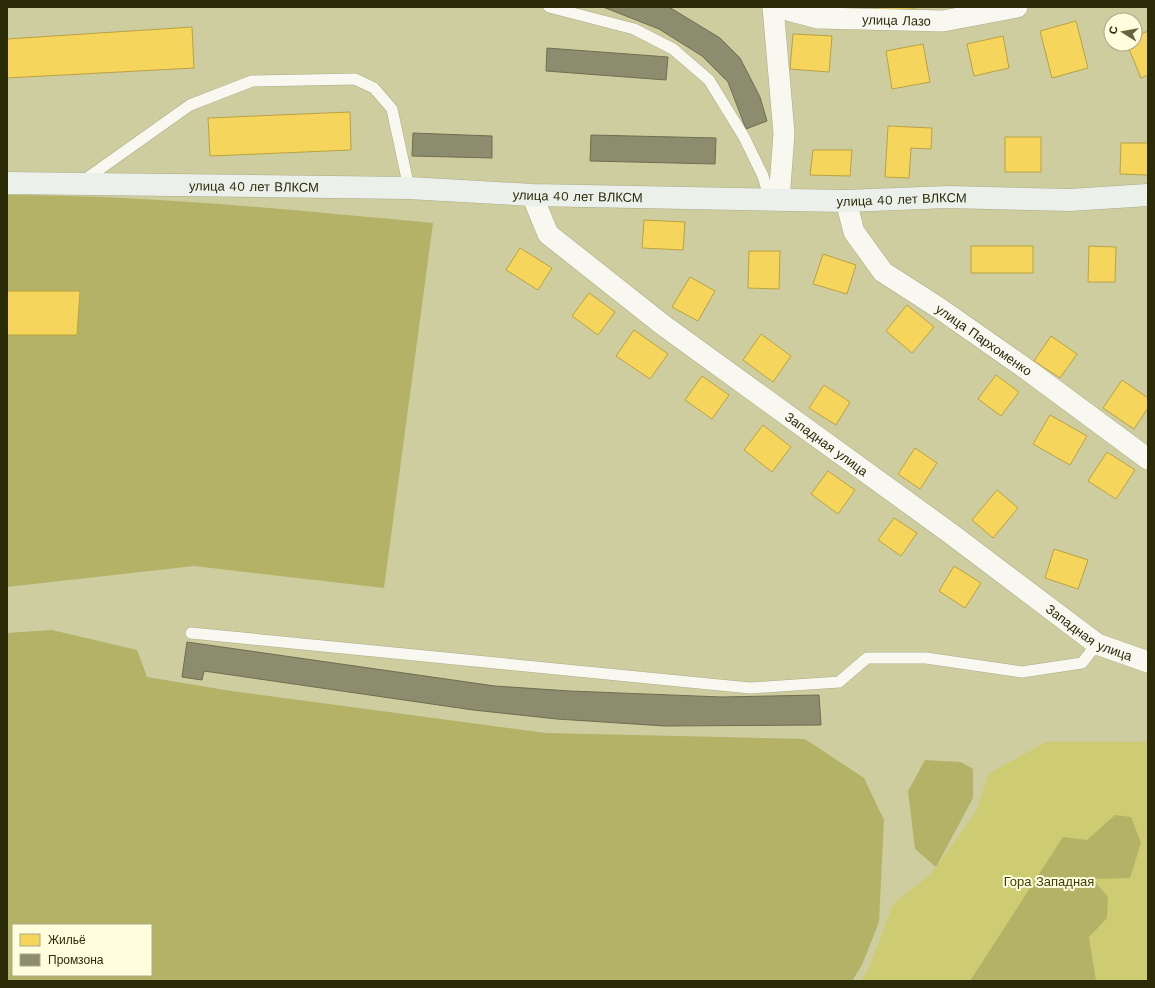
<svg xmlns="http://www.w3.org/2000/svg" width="1155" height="988" font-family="'Work Sans',sans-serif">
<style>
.green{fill:#cdcc72}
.forest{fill:#b3b266;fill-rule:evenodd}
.homes{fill:#f6d55c;stroke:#b9a243}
.industry{fill:#8c8c6e;stroke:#6f6f4f}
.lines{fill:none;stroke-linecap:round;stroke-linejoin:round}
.lane-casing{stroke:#abab86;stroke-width:12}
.street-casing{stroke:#abab86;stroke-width:22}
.secondary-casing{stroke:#abab86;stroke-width:23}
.lane{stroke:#f8f8f1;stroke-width:11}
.street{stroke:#f8f8f1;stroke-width:21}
.secondary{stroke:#ecf0eb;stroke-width:22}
.labels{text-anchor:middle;stroke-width:4;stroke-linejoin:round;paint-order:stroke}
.street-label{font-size:13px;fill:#2c2b08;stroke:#fefede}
.park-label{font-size:13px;fill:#3f3d05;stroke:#fefede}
</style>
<rect width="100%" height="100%" fill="#cecda0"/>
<path class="green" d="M1046 742H1148V981H861L869 968 893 904 931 874 976 812 988 774Z"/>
<path class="forest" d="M7 195C150 195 291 210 433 223L384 588 194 566 7 587Z
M52 630 137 650 147 677 231 691 546 733 805 739 864 778 884 820 879 922 862 965 852 981H7V633ZM13 925H151V975H13Z
M925 760 961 762 973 769V798L936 867 915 849 908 791Z
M1115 815 1131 817 1141 843 1130 878 1093 879 1108 897 1107 918 1089 937 1096 981H970L1063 837 1087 840Z"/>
<path class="homes" d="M876 7H914V9L876 10Z
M1076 21 1088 68 1052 78 1040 31Z
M192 27 194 68 7 78V39Z
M1148 31V75L1141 78 1127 44H1135V37Z
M793 34 832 36 829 72 790 69Z
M1003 36 1009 68 974 76 967 44Z
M923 44 930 82 892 89 886 51Z
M350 112 351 150 210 156 208 118Z
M888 126 932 128 931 149 911 148 909 178 885 177Z
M1005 137H1041V172H1005Z
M1121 143H1148V175L1120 174Z
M813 150H852L850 176 810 175Z
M644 220 685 222 683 250 642 248Z
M971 246H1033V273H971Z
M1089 246 1116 247 1115 282H1088Z
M520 248 552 268 538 290 506 270Z
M749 251H780L779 289 748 288Z
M823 254 856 265 847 294 813 284Z
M690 277 715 291 698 321 672 307Z
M7 291H80L77 335H7Z
M589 293 615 312 598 335 572 316Z
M907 305 934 327 912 353 886 331Z
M634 330 668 354 650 379 616 356Z
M761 334 791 356 773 382 743 360Z
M1051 336 1077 354 1060 378 1034 361Z
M996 375 1019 392 1001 416 978 399Z
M702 376 729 395 712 419 685 400Z
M1122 380 1148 398V408L1134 429 1103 408Z
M824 385 850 402 836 425 809 408Z
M1050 415 1087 436 1070 465 1033 444Z
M763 425 791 447 772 472 744 450Z
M915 448 937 463 920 489 898 474Z
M1107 452 1135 470 1116 499 1088 481Z
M828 471 855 490 838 514 811 494Z
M997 490 1018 508 993 538 972 520Z
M894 518 917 533 901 556 878 540Z
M1054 549 1088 560 1078 589 1045 578Z
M954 566 981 583 965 608 939 591Z"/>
<path class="industry" d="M603 7H669L720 38 740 58 760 97 767 121 746 129 728 82 702 56 659 29Z
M547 48 668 57 666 80 546 71Z
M413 133 492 136V158L412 156Z
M591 135 716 138 715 164 590 161Z
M187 642 495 686 570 691 722 697 819 695 821 725 665 726 557 719 473 710 204 671 202 680 182 677Z"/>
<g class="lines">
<g class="lane-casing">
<path id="lane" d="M549 7 634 29 673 49 709 80 744 137 763 176 770 200
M83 181 190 105 252 81 355 79 374 88 392 109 409 188
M191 633 750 688 839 682 867 658H926L1022 672 1082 663 1097 644"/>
</g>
<g class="street-casing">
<g id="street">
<path d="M773 7 784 133 779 200"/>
<path id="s1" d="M777 7 818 18 943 21 1017 7"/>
<path id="s2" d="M532 195 548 234 663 325 950 533 1097 644 1148 662"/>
<path id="s3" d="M846 201 854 232 883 272 939 308 1029 371 1148 459"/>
</g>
</g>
<g class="secondary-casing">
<g id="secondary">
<path id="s4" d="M7 183 409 188 532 195 846 201 948 197 1070 200 1148 195"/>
</g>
</g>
<use href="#lane" class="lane"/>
<use href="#street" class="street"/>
<use href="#secondary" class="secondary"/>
</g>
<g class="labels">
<g class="street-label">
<text dy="5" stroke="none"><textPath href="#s1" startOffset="121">улица Лазо</textPath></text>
<text dy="5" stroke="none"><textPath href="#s4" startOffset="247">улица 40 лет ВЛКСМ</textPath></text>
<text dy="5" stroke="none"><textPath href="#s4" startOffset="571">улица 40 лет ВЛКСМ</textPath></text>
<text dy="5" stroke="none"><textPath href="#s4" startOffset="895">улица 40 лет ВЛКСМ</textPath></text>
<text dy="5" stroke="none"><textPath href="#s3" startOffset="203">улица Пархоменко</textPath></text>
<text dy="5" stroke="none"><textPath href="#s2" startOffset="391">Западная улица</textPath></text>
<text dy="5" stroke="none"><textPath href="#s2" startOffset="715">Западная улица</textPath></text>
</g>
<g class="park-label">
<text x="1049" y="886">Гора Западная</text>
</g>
</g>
<rect width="1155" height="988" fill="none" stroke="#2c2b08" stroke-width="16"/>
<rect x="12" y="924" width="140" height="52" fill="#fefede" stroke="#aaaa88"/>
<rect x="20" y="934" width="20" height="12" fill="#f6d55c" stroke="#aaaa88"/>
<text x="48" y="944" font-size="12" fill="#2c2b08">Жильё</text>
<rect x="20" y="954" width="20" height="12" fill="#8c8c6e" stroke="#aaaa88"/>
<text x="48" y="964" font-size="12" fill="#2c2b08">Промзона</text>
<g transform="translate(1123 32) rotate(281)"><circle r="19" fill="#fefede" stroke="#aaaa88"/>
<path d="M0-3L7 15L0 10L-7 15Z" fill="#65643d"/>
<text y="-6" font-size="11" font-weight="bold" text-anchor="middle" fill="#2c2b08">С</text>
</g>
</svg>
